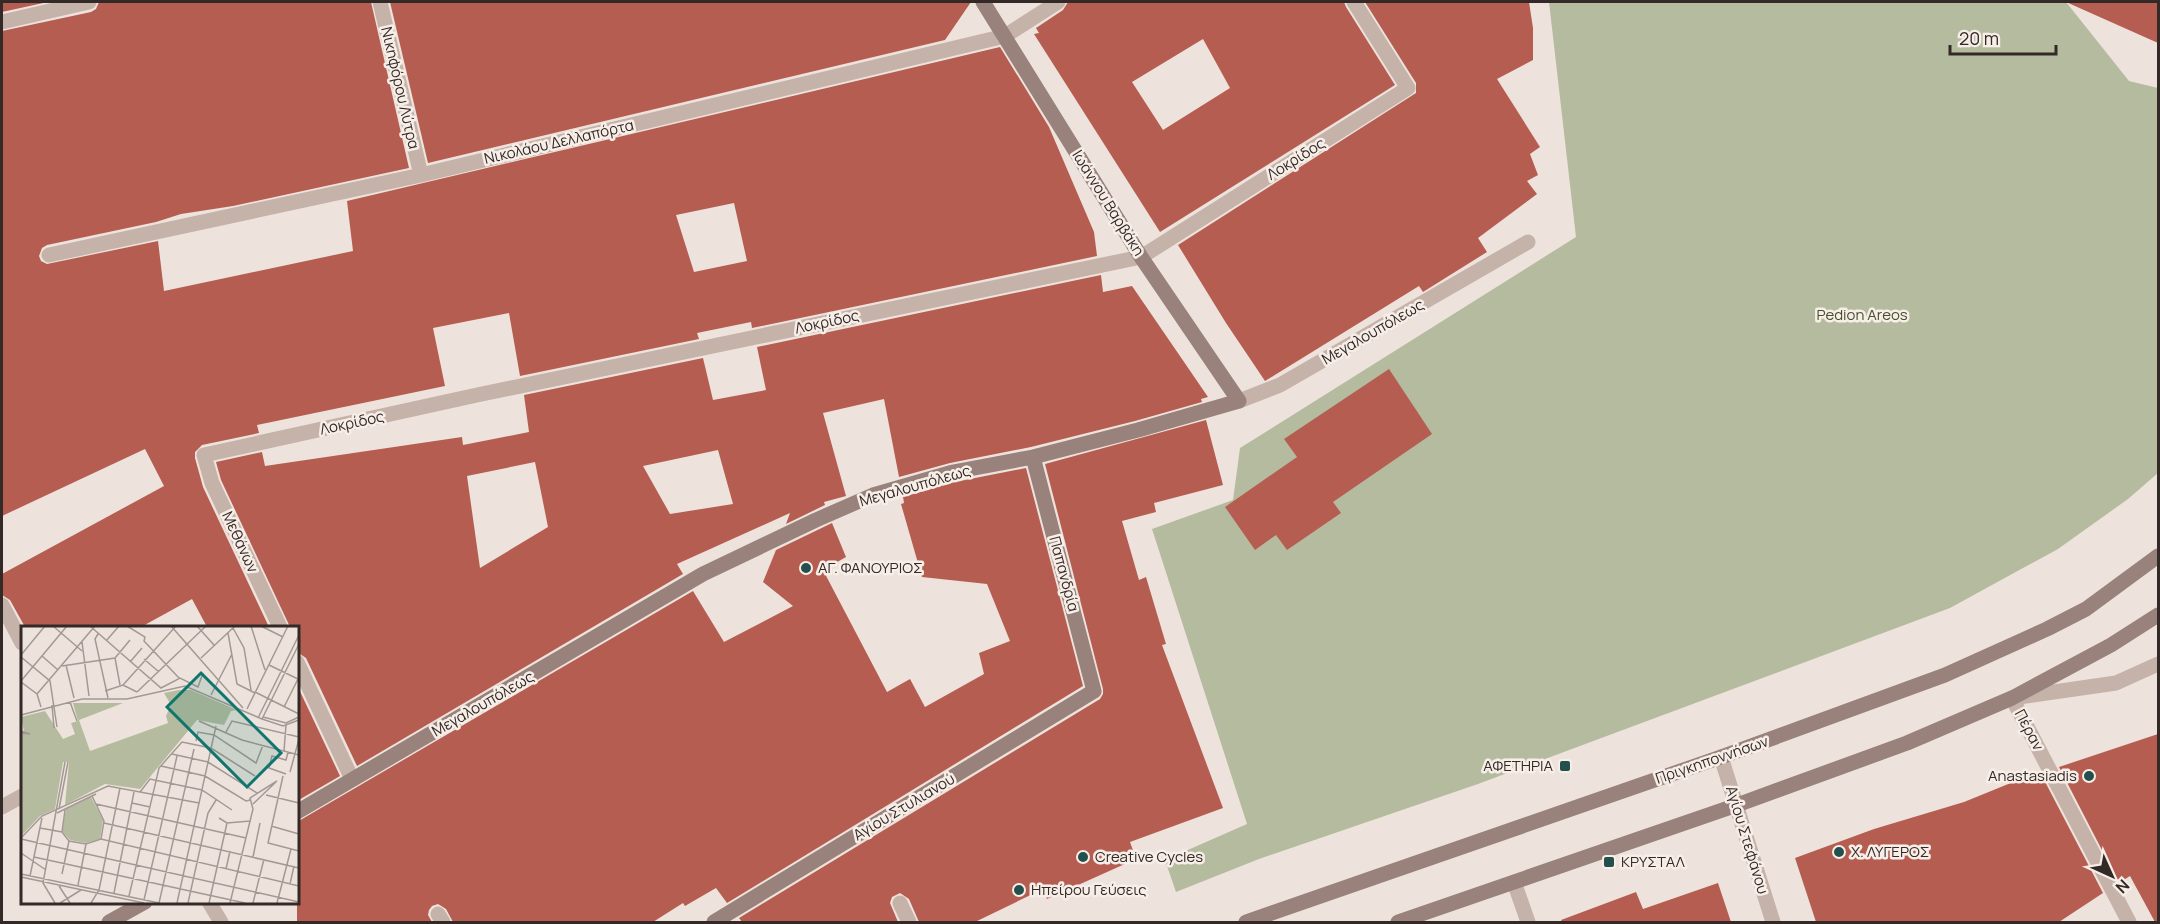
<svg xmlns="http://www.w3.org/2000/svg" width="2160" height="924" font-family="Manrope,sans-serif">
<style>
.green{fill:#b5bb9e}
.building{fill:#b65d52;fill-rule:evenodd}
.lines{fill:none;stroke-linecap:round;stroke-linejoin:round}
.street{stroke:#c5b2a9;stroke-width:15}
.secondary{stroke:#98827b;stroke-width:15}
.poi-dot{fill:#234f4c;stroke:#f7eee8;stroke-width:2}
.labels{text-anchor:middle;stroke-width:5;stroke-linejoin:round;paint-order:stroke}
.street-label{font-size:15px;fill:#332a28;stroke:#f7eee8}
.park-label{font-size:15px;fill:#474e2f;stroke:#f7eee8}
.poi-label{font-size:15px;fill:#332a28;stroke:#f7eee8;text-anchor:start}
.inset-road{fill:none;stroke:#a39994;stroke-width:1.5}
.view{fill:#0f766e;fill-opacity:0.15;stroke:#0f766e;stroke-width:3}
.inset-edge{fill:none;stroke:#332a28;stroke-width:3}
</style>
<rect width="100%" height="100%" fill="#eee3dc"/>
<path class="green" d="M1549 2H2066L2129 81 2158 88V473L2128 499 2058 549 1950 608 1478 784 1259 859 1176 892 1165 860 1247 824 1152 529 1233 500 1240 448 1576 237Z"/>
<path class="building" d="M2 2H48L2 12Z
M99 2H371L409 168 233 206 181 214 156 222 47 245 42 248 39 256 41 261 47 264 158 241 164 291 353 251 347 201 1000 47 1049 127 1094 232 1097 256 752 328 751 322 697 333 699 339 520 376 509 313 433 328 445 386 257 425 259 433 202 445 195 452V458L203 487 269 627H207L192 599 141 627H25L10 600 2 595V574L164 486 145 449 2 516V31L91 12 96 9ZM734 203 747 261 694 272 676 215Z
M390 2H971L945 40 428 163Z
M1068 2H1344L1346 7 1395 85 1160 232 1034 34 1039 33 1036 28 1063 10ZM1203 39 1230 88 1163 130 1132 82Z
M1365 2H1529L1533 28V60L1497 79 1540 147 1530 154 1538 175 1527 181 1537 194 1478 238 1487 252 1423 292 1419 286 1265 381 1226 323 1178 245 1416 93V83Z
M2066 2H2158V43Z
M1101 275 1103 292 1132 286 1208 397 1201 399 1202 402 1135 421 1031 447 950 463 899 477 884 399 823 413 846 496 824 502 825 505 786 524 790 513 677 564 683 574 357 766 306 658 297 652V627H290L221 480 216 462 262 452 265 466 462 437 463 445 529 432 524 395 703 358 713 400 766 390 757 347ZM718 450 733 504 670 514 643 466ZM535 462 548 527 480 568 467 476Z
M1389 369 1432 434 1333 502 1341 513 1287 550 1276 535 1255 550 1225 507 1297 457 1284 439Z
M1206 420 1223 485 1154 503 1156 512 1122 521 1139 580 1146 577 1166 644 1162 645 1223 808 1130 842 1136 859 1047 899 1043 889 975 922H919L909 899 900 893 892 897 890 903 898 922H742L739 918 1100 699 1103 694V689L1045 464Z
M1026 468 1083 686 727 903 716 888 685 906 683 903 653 922H453L446 909 438 904 432 906 429 910 428 915 432 922H297V822L693 591 724 642 793 606 763 582 776 550 832 523 846 557 823 570 887 692 910 679 925 707 984 674 979 653 1010 641 987 584 922 577 901 504 904 503 903 497 955 482Z
M297 685 340 776 297 801Z
M2158 734V922H2155L2130 876 2119 883 2059 767Z
M2041 774 2103 893 2059 922H1816L1795 858 1874 829 1964 802 2023 778 2024 780Z
M1718 883 1731 922H1562L1561 920 1636 892 1643 909Z"/>
<g class="lines">
<path class="street" d="M380 2 421 175
M2 22 89 2
M49 255 421 175 1005 36 1058 2
M1239 401 1280 385 1528 242
M2 605 22 643
M280 627 212 483 204 455 477 395 1141 257 1408 88 1354 2
M297 662 352 779
M1721 757 1773 922
M2 807 22 796
M1514 882 1528 922
M209 902 221 922
M900 903 909 922
M438 914 443 922
M2129 922 2012 698 2116 683 2158 664"/>
<path class="secondary" d="M297 812 703 574 816 520 873 495 953 472 1033 457 1138 430 1239 401 1141 257 983 2
M109 922 145 902
M714 922 1094 691 1033 457
M1246 922 1721 757 1945 675 2047 629 2086 609 2158 556
M1398 922 1737 805 1907 743 2012 698 2111 645 2158 615"/>
</g>
<g class="poi-dot">
<circle cx="806" cy="568" r="6"/>
<rect x="1559" y="760" width="12" height="12" rx="3"/>
<circle cx="2089" cy="776" r="6"/>
<circle cx="1839" cy="852" r="6"/>
<circle cx="1083" cy="857" r="6"/>
<rect x="1603" y="856" width="12" height="12" rx="3"/>
<circle cx="1019" cy="890" r="6"/>
</g>
<g class="labels">
<g class="street-label">
<text transform="translate(400 88) rotate(77)" y="5">Νικηφόρου Λύτρα</text>
<text transform="translate(559 142) rotate(-13)" y="5">Νικολάου Δελλαπόρτα</text>
<text transform="translate(1296 159) rotate(-32)" y="5">Λοκρίδος</text>
<text transform="translate(1108 203) rotate(58)" y="5">Ιωάννου Βαρβάκη</text>
<text transform="translate(827 322) rotate(-12)" y="5">Λοκρίδος</text>
<text transform="translate(1373 332) rotate(-30)" y="5">Μεγαλουπόλεως</text>
<text transform="translate(352 423) rotate(-12)" y="5">Λοκρίδος</text>
<text transform="translate(915 486) rotate(-16)" y="5">Μεγαλουπόλεως</text>
<text transform="translate(240 542) rotate(65)" y="5">Μεθάνων</text>
<text transform="translate(1064 574) rotate(75)" y="5">Παπανδρία</text>
<text transform="translate(483 704) rotate(-30)" y="5">Μεγαλουπόλεως</text>
<text transform="translate(2029 730) rotate(62)" y="5">Πέραν</text>
<text transform="translate(1712 760) rotate(-19)" y="5">Πριγκηποννήσων</text>
<text transform="translate(904 807) rotate(-31)" y="5">Αγίου Στυλιανού</text>
<text transform="translate(1747 840) rotate(73)" y="5">Αγίου Στεφάνου</text>
</g>
<g class="park-label">
<text x="1862" y="320">Pedion Areos</text>
</g>
<g class="poi-label">
<text x="818" y="573">ΑΓ. ΦΑΝΟΥΡΙΟΣ</text>
<text x="1553" y="771" text-anchor="end">ΑΦΕΤΗΡΙΑ</text>
<text x="2077" y="781" text-anchor="end">Anastasiadis</text>
<text x="1851" y="857">Χ. ΛΥΓΕΡΟΣ</text>
<text x="1095" y="862">Creative Cycles</text>
<text x="1621" y="867">ΚΡΥΣΤΑΛ</text>
<text x="1031" y="895">Ηπείρου Γεύσεις</text>
</g>
</g>
<g transform="translate(21 626)">
<rect width="278" height="278" fill="#eee3dc"/>
<path d="M158 64H170L216 84 210 85 203 99 176 94 119 163 84 158 44 179 48 136H42L34 183 19 190 0 210V109L3 105 0 91 24 85 42 113 54 108 50 97 57 95 52 77H102L58 94 69 125 147 97 145 90 150 79 143 67ZM70 171 82 194 79 213 65 217 49 214 41 205 45 183Z" fill="#b5bb9e"/>
<path class="inset-road" d="M32 0 61 25M69 0 140 62 159 52 177 61 182 47M106 0 124 11 123 15 158 52M150 0 222 82M176 0 193 19M230 0 244 44M240 0 262 11M212 2 223 22 230 64M207 7 216 58 234 67M77 8 74 13 87 72M85 15 98 0M61 16 68 70M0 29 24 0M21 30 37 44M0 31 29 55 36 101M94 32 99 59M180 32 214 0M123 33 138 46M109 36 121 22M45 39 53 72M248 39 277 53M41 40 94 32 109 14M0 55 46 0M0 56 16 68 20 81M102 59 155 0M84 65 102 59 116 66M116 66 185 0M234 66 278 88M16 68 74 0M190 69 211 28M49 76 56 95M31 79 33 102M263 81 277 53M226 83 267 0M0 89 61 73H106L164 60 241 93 278 18M242 91 265 97 278 91M237 92 278 9M241 93 262 100 278 94M178 95 221 114 278 129M0 105 9 108 0 107M205 106 211 95 278 111M175 115 177 106 193 109 235 137 242 119M263 125 265 99M151 128 187 136 236 167M140 140 184 150 225 175 229 174M269 146 278 113M265 148 248 142 251 130 265 134 267 126M262 150 247 217 278 225M119 166 129 153 181 164 211 184M245 169 278 177M71 170 83 195 80 213M111 177 129 181M75 178 225 212M38 183 47 136M36 187 75 168M198 192 206 197 229 195M83 197 278 242M250 200 278 208M19 202 41 206 48 215 65 218 80 213 278 260M41 206 44 184M0 212 21 190 87 160 178 177M0 213 278 276M0 227 25 244M13 231 224 277M232 231 239 197M205 243 209 225M0 248 138 277M41 248 48 215M9 250 21 192M0 251 123 277M269 258 273 240M57 259 65 218M38 260 49 277M93 267 113 166M108 270 138 142 161 116 190 122 234 150M123 274 156 130M34 277 22 257 44 136M39 277 60 264M70 277 78 264 99 162M138 277 173 123M156 277 195 100M167 277 187 187 195 174M188 277 206 197M209 277 232 183 229 172 256 155 232 178M232 277 243 233M256 277 270 223"/>
<path class="view" d="M180 47 260 127 226 161 146 81Z"/>
<rect width="278" height="278" class="inset-edge"/>
</g>
<rect width="2160" height="924" fill="none" stroke="#332a28" stroke-width="6"/>
<g transform="translate(2112 876) rotate(135)" stroke="#f7eee8" stroke-width="4.5" paint-order="stroke">
<path d="M0-4.5L10 22L0 15L-10 22Z" fill="#332a28"/>
<text y="-9" font-size="16" font-weight="bold" text-anchor="middle" fill="#332a28">N</text>
</g>
<path d="M1950 45v9h106v-9" fill="none" stroke="#332a28" stroke-width="3"/>
<text x="1959" y="45" font-size="18" fill="#332a28" stroke="#f7eee8" stroke-width="4.5" paint-order="stroke">20 m</text>
</svg>
